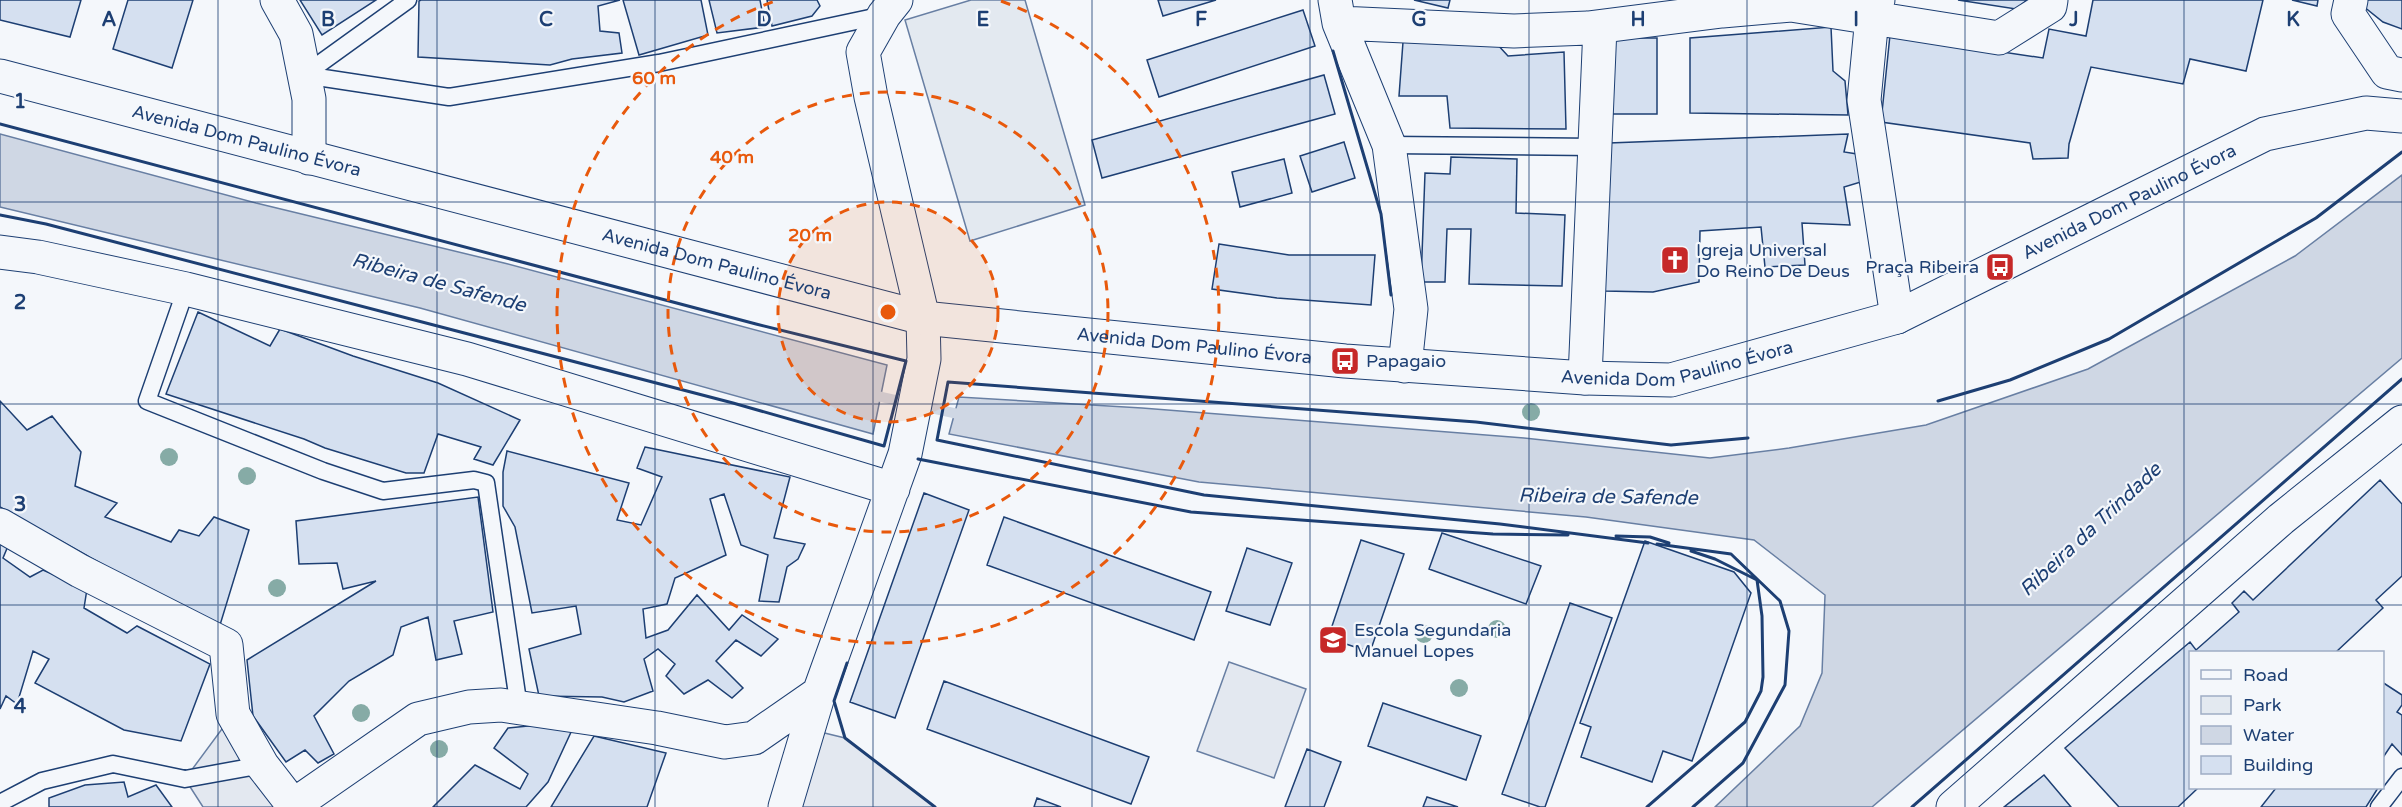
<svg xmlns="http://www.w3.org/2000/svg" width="2402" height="807" font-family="'Varela Round',sans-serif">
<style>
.green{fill:#e3e9f0;stroke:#687fa3;stroke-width:1.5}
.parking{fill:#e3e8f0;stroke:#687fa3;stroke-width:1.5}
.water{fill:#cfd7e4;stroke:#687fa3;stroke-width:1.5}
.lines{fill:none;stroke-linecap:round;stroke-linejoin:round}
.stream{stroke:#cfd7e4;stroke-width:10}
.building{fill:#d5e0f0;stroke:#1d3f73;stroke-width:1.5}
.service-casing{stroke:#1d3f73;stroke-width:19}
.minor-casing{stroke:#1d3f73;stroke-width:35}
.tertiary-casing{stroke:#1d3f73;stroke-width:35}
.primary-casing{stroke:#1d3f73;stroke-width:35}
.service{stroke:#f4f7fb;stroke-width:16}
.minor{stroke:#f4f7fb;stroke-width:33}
.tertiary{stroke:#f4f7fb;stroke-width:33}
.primary{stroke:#f4f7fb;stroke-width:33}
.wall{stroke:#1d3f73;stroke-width:3}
.tree{fill:#86aba6}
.grid{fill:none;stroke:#1d3f73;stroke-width:1.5;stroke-opacity:0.55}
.ring{fill:none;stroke:#e8590c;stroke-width:3;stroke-dasharray:10 8}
.labels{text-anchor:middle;stroke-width:4.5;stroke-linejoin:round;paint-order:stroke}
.street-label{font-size:18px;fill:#1d3f73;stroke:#f4f7fb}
.poi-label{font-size:18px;fill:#1d3f73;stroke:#f4f7fb;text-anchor:start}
.water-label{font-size:20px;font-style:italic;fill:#1d3f73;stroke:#f4f7fb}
.grid-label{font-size:20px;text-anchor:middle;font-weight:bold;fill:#1d3f73;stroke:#f4f7fb;stroke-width:4.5;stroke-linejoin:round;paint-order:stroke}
.centre{fill:#e8590c;stroke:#f4f7fb;stroke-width:3}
.ring-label{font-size:18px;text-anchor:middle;font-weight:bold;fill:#e8590c;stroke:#f4f7fb;stroke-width:4.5;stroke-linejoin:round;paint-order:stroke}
</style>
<rect width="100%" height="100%" fill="#f4f7fb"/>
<path class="green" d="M971 0H1025L1085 205 970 241 905 20Z"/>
<path class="parking" d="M1229 662 1306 689 1274 778 1197 751Z
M233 714 291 807H203L185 779Z
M808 729 845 738 935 807H785Z"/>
<path class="water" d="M0 134 256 203 504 263 887 365 873 434 420 308 0 207Z
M2402 175V358L1872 807H1715L1800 726 1822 673 1825 595 1754 540 1586 517 1199 482 949 434 959 397 1142 408 1524 438 1710 458 1789 448 1926 425 2088 369 2295 256Z"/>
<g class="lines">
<path class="stream" d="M868 394 967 416"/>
</g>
<path class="building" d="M0 0H81L70 37 0 20Z
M128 0H193L172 68 113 49Z
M300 0H376L322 35Z
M421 0H620L598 6 600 31 619 33 622 53 572 59 550 65 418 57 419 1Z
M623 0H701L708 35 639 55Z
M709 0H760L765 27 717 33Z
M767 0H817L820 6 812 16 772 26Z
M1158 0H1216L1163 16Z
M1414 0H1450L1448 8Z
M1958 0H2027L2016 9Z
M2093 0H2263L2246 71 2190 59 2183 84 2091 67 2069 144 2068 158 2033 159 2030 143 1881 122 1890 35 2043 58 2049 29 2086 36Z
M2292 0H2318L2317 6Z
M2365 0H2402V29L2383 22 2363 6Z
M1303 10 1315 46 1159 97 1147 60Z
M1831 27 1833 71 1845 81 1848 115 1690 113V38Z
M1611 38H1657V114H1610Z
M1403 42 1497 44 1508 56 1564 52 1566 129 1450 128 1447 96H1399Z
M1324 75 1335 114 1102 178 1092 140Z
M1848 134 1844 152 1857 154 1864 181 1844 187 1850 225 1802 223 1805 265 1765 267 1761 227 1700 231 1699 282 1653 292 1604 291 1609 143Z
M1344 142 1355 178 1312 192 1300 156Z
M1451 157 1517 159 1516 213 1565 215 1562 286 1469 284 1471 229H1447L1445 282H1421L1425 173 1450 174Z
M1284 159 1292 193 1240 207 1232 172Z
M1219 244 1289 255H1375L1371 305 1277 298 1212 289Z
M198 312 270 346 280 329 353 356 438 383 520 420 493 465 474 459 481 447 438 434 424 473H406L325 448 304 439 166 394Z
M0 401 27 430 52 416 81 452 75 486 117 503 105 517 171 542 179 530 199 536 214 517 249 530 220 625 168 601 0 507Z
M645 447 790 477 774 538 805 544 798 559 787 567 779 602 759 601 768 555 741 545 724 494 710 499 726 555 675 578 667 604 643 609 646 638 668 630 697 595 729 630 742 615 778 639 761 656 736 640 716 661 743 688 732 698 708 680 684 694 666 676 675 664 658 649 644 659 653 691 624 702 602 697 539 696 529 649 581 634 576 606 532 613 515 527 503 506V472L507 451 629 483 617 520 641 525 662 477 637 468Z
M2380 480 2402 504V576L2376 600 2383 608 2336 652H2190V788H2198L2178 807H2119L2065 748 2190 642 2196 650 2239 612 2232 603 2244 591 2253 600Z
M924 493 969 510 895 718 850 702Z
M478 497 493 612 454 621 462 654 436 660 428 617 401 627 393 655 349 681 314 716 334 754 318 763 305 750 286 762 253 716 247 660 376 581 343 589 337 563 299 564 296 521Z
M1004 517 1211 592 1194 640 987 565Z
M1442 533 1541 566 1526 604 1429 569Z
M1361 540 1404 554 1370 652 1328 638Z
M0 541 8 546 3 558 30 577 43 570 87 589 84 608 127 633 137 626 210 664 181 741 124 730 35 683 49 659 33 651 17 704 6 696 0 709Z
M1645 541 1734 572 1751 593 1692 761 1663 751 1652 782 1581 757 1591 727 1580 723Z
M1247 548 1292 563 1270 625 1226 611Z
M1570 603 1612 618 1545 807H1540L1502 794Z
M944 681 1149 757 1131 804 927 729Z
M2382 682 2402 695V705L2397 712 2402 715V755L2392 744 2382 759Z
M1383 703 1481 736 1466 780 1368 746Z
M548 724 572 730 548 782 526 807H433L475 765 520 789 528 774 494 748 508 728Z
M594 736 666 753 647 807H551Z
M1307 749 1341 762 1324 807H1285Z
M2044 775 2071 807H2004Z
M124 782 128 797 156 785 172 807H49V798L85 785Z
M2276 788H2378L2366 807H2261Z
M1427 797 1458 807H1423Z
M1037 798 1061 807H1034Z"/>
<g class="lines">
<g class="service-casing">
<path id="service" d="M304 75 449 97 659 63 884 15
M304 75 408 0
M1389 145 1595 147
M186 289 147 401 323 471 383 491 474 480 486 483 519 708
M0 803 42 781 113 764 185 779 262 765
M2379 807 2402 777"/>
</g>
<g class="minor-casing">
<path id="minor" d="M277 0 296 34 309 99V158
M1335 0 1339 23 1389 145 1411 309 1405 366
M1878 0 1872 17 1864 100 1897 317
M2351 0 2348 14 2387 72 2402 75
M1339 23 1514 31 1588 28 1722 11 1791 5 1999 38 2050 6 2051 0
M0 252 38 257 186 289 467 359 893 489
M1585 378 1600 27
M0 525 80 571 226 645 233 714 262 765 293 805
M291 807 418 719 469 707 501 705 657 728 725 742 754 738 819 693
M785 807 819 693 905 454 924 359 923 318 871 97 863 52 884 15 896 0"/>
</g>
<g class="tertiary-casing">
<path id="tertiary" d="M1953 807 2281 519 2402 422"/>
</g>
<g class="primary-casing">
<g id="primary">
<path id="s1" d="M0 76 923 318 1345 361 1585 378 1671 380 1897 317 2265 134 2366 113 2402 116"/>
</g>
</g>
<use href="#service" class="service"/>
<use href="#minor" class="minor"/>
<use href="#tertiary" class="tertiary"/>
<use href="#primary" class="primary"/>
<path class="wall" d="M1333 51 1381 214 1391 295
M0 124 756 324 906 361 884 446 733 403 46 224 0 215
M1938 401 2010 380 2109 339 2316 218 2402 152
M918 459 1191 512 1493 534 1568 535
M1616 536 1650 537 1669 543
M1648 543 1500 524 1204 495 937 440 948 382 1476 422 1671 445 1748 438
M1657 544 1731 554 1780 601 1789 631 1785 685 1743 763 1693 807
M847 663 834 701 845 738 935 807
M1647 807 1745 722 1761 691 1763 677 1762 616 1757 580 1715 559 1691 551
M1912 807 2402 379"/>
</g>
<g class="tree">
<circle cx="1531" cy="412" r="9"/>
<circle cx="169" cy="457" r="9"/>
<circle cx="247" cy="476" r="9"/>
<circle cx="277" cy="588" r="9"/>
<circle cx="1497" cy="629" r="9"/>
<circle cx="1424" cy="634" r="9"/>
<circle cx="1459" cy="688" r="9"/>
<circle cx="361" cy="713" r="9"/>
<circle cx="439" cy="749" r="9"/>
</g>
<path class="grid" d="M218 0V807M437 0V807M655 0V807M873 0V807M1092 0V807M1310 0V807M1529 0V807M1747 0V807M1965 0V807M2184 0V807M0 202H2402M0 404H2402M0 605H2402"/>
<circle cx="888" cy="312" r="110" fill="#e8590c" fill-opacity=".12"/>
<g class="ring">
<circle cx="888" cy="312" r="110"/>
<circle cx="888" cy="312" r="220"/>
<path d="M1001 1A331 331 0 1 1 775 1"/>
</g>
<defs>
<g id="church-square" transform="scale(1.5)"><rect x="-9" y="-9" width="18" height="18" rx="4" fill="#c62828" stroke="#f4f7fb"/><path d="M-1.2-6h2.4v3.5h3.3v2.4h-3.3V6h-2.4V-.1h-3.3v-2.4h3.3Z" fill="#fff"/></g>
<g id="bus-square" transform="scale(1.5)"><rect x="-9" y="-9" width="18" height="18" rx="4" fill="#c62828" stroke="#f4f7fb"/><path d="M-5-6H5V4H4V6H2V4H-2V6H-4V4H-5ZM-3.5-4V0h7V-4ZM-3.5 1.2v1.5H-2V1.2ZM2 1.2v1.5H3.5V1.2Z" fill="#fff"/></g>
<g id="school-square" transform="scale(1.5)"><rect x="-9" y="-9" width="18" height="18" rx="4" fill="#c62828" stroke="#f4f7fb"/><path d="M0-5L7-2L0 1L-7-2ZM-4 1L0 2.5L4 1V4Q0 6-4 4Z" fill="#fff"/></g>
</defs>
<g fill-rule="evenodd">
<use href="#church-square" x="1675" y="260"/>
<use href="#bus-square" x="2000" y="267"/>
<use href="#bus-square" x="1345" y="361"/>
<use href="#school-square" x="1333" y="640"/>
</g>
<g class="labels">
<g class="street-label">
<text dy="6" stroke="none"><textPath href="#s1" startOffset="255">Avenida Dom Paulino Évora</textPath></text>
<text dy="6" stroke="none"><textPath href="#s1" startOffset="2199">Avenida Dom Paulino Évora</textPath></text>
<text dy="6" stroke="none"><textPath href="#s1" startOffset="741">Avenida Dom Paulino Évora</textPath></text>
<text dy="6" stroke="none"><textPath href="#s1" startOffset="1227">Avenida Dom Paulino Évora</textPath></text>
<text dy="6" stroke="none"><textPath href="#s1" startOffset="1713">Avenida Dom Paulino Évora</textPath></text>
</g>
<g class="poi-label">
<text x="1696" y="256">Igreja Universal<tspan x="1696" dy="21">Do Reino De Deus</tspan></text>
<text x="1979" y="273" text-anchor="end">Praça Ribeira</text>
<text x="1366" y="367">Papagaio</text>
<text x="1354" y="636">Escola Segundaria<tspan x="1354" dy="21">Manuel Lopes</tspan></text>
</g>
<g class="water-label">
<text transform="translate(439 282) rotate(15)" y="7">Ribeira de Safende</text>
<text transform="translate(1608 496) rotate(1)" y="7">Ribeira de Safende</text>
<text transform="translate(2090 529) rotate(-43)" y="7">Ribeira da Trindade</text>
</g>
</g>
<g class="grid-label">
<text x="109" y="26">A</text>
<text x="328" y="26">B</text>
<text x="546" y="26">C</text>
<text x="764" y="26">D</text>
<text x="983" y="26">E</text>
<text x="1201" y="26">F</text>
<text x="1419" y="26">G</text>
<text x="1638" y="26">H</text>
<text x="1856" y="26">I</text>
<text x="2074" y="26">J</text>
<text x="2293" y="26">K</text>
<text x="20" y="108">1</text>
<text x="20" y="309">2</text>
<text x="20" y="511">3</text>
<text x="20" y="713">4</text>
</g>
<circle cx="888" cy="312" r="9" class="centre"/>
<g class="ring-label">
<text x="654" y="84">60 m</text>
<text x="732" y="163">40 m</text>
<text x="810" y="241">20 m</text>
</g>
<rect x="2189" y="651" width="195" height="138" fill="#f4f7fb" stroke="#9eadc5" stroke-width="1.5"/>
<rect x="2201" y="670" width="30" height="9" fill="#f4f7fb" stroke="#9eadc5" stroke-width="1.5"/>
<text x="2243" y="681" font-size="18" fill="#1d3f73">Road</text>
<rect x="2201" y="696" width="30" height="18" fill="#e3e9f0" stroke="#9eadc5" stroke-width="1.5"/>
<text x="2243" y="711" font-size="18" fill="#1d3f73">Park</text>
<rect x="2201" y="726" width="30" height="18" fill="#cfd7e4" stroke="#9eadc5" stroke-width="1.5"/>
<text x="2243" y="741" font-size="18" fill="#1d3f73">Water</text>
<rect x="2201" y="756" width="30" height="18" fill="#d5e0f0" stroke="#9eadc5" stroke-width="1.5"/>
<text x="2243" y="771" font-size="18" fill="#1d3f73">Building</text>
</svg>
